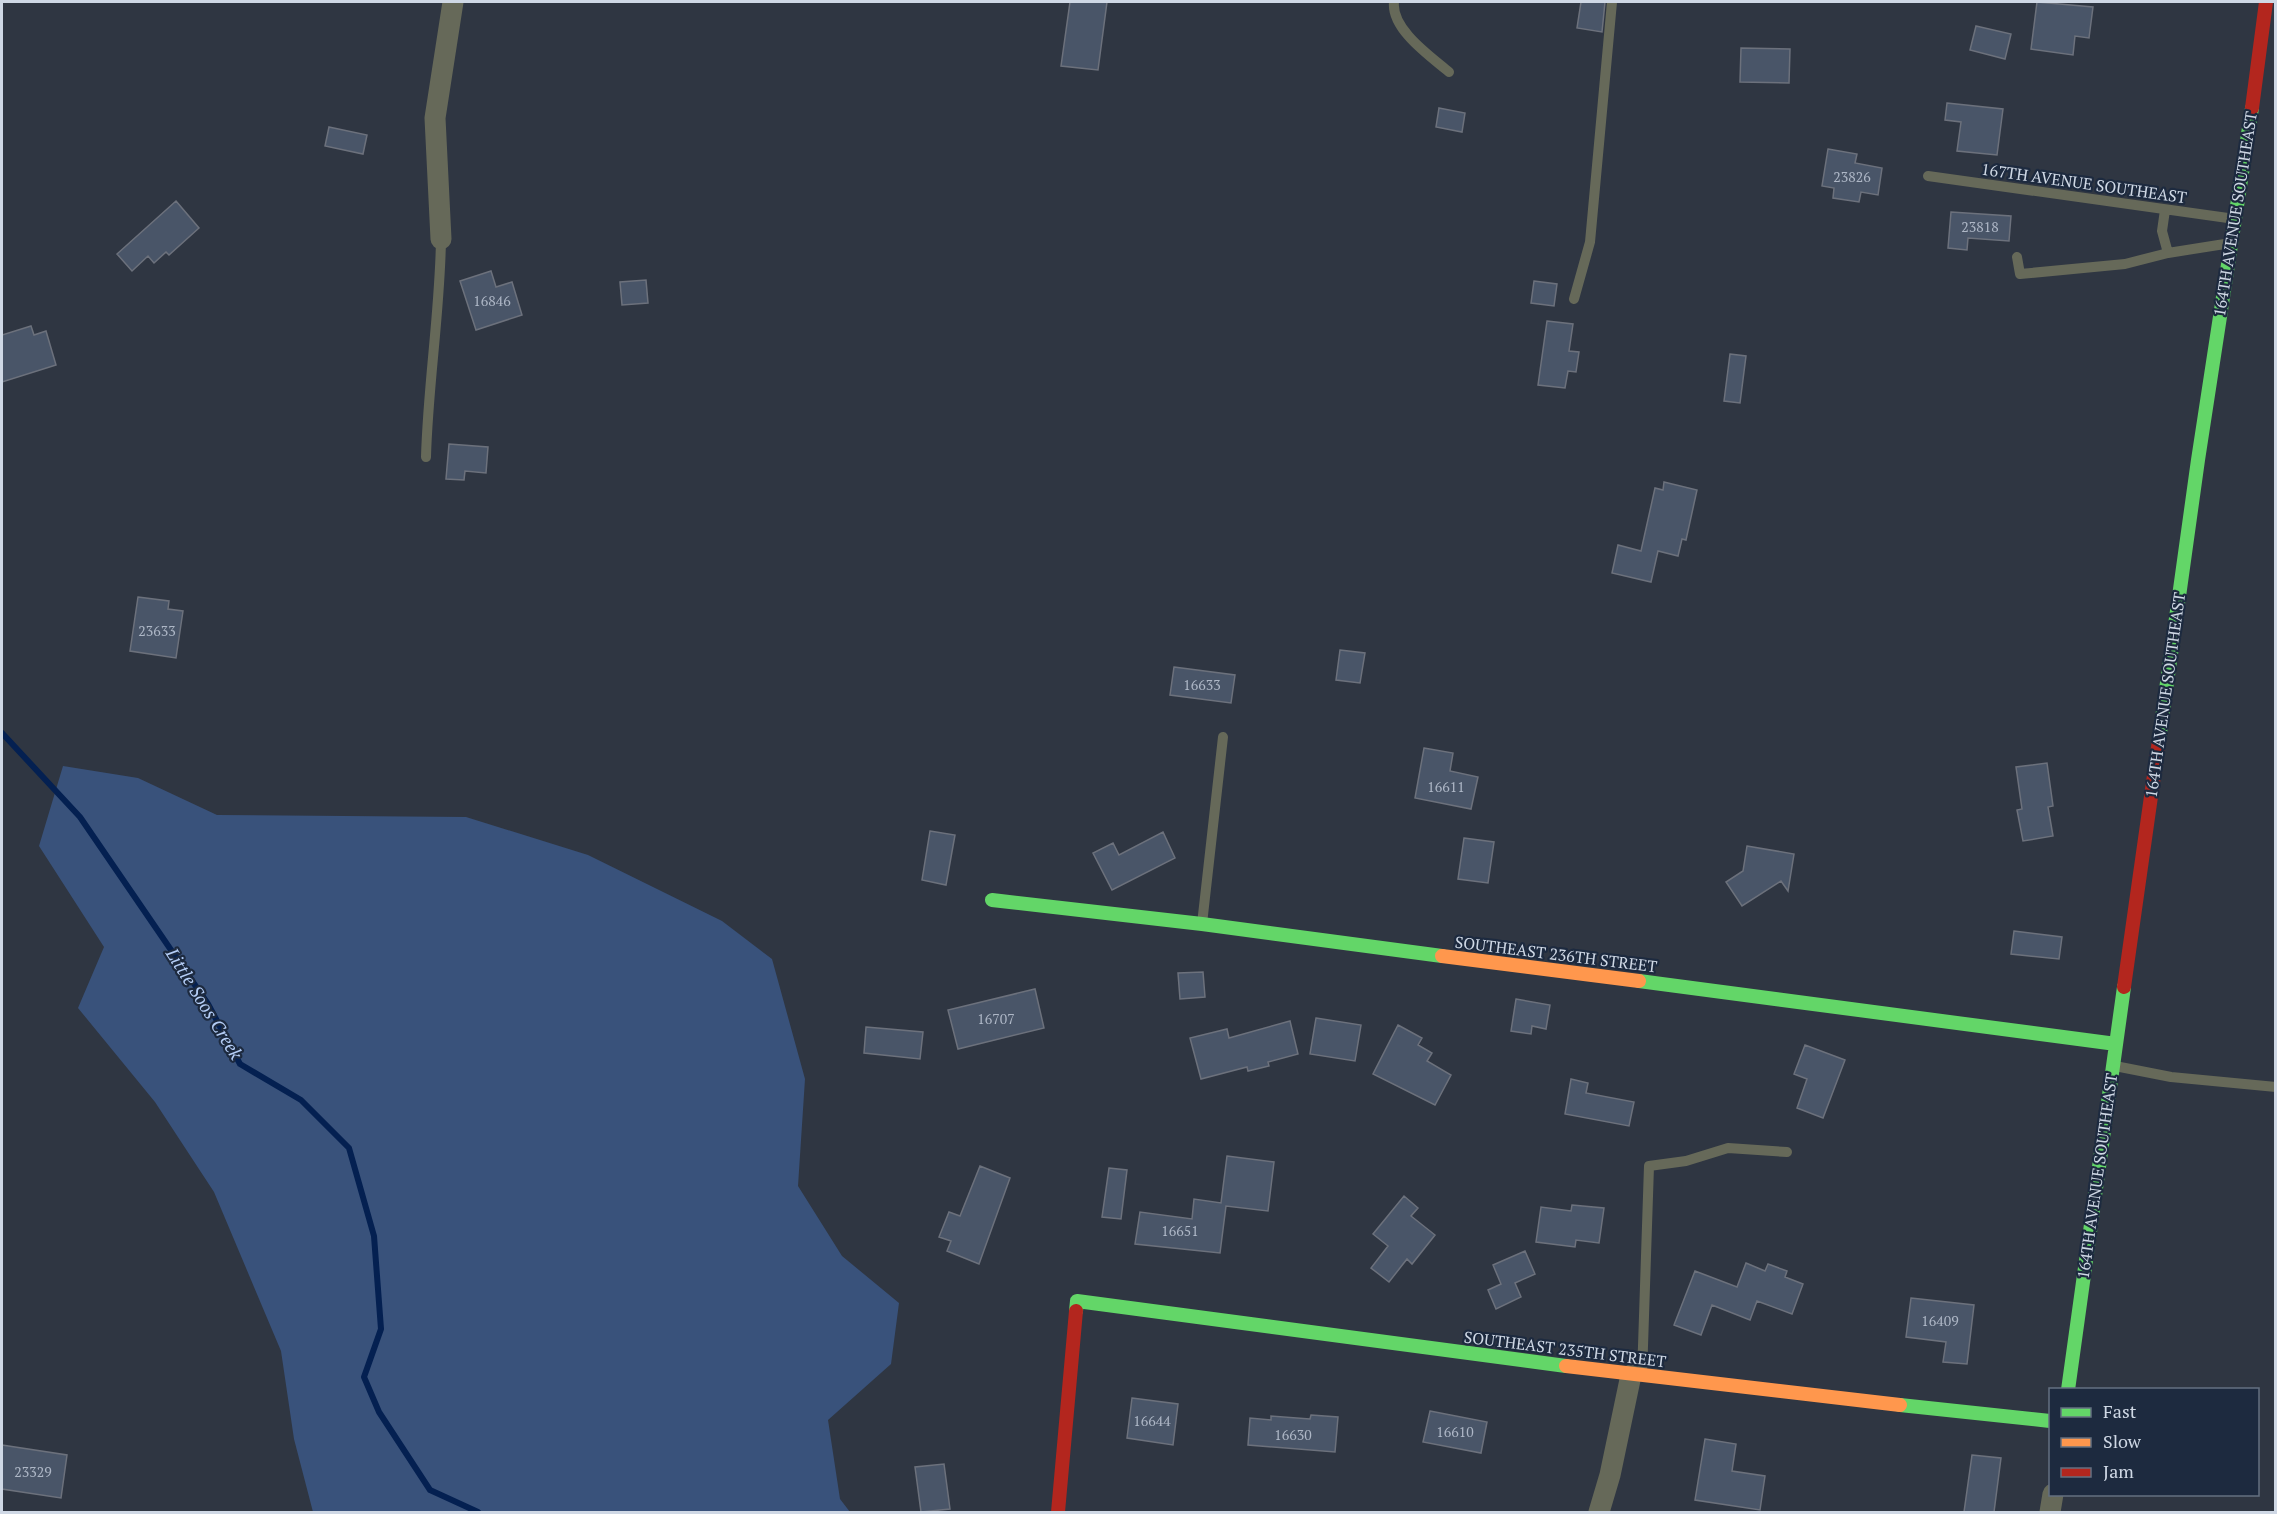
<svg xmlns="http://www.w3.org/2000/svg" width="2277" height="1514" font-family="'PT Serif',serif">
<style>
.green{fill:#39527b}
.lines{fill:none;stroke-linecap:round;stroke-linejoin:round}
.stream{stroke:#042051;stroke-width:6}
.building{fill:#495568;stroke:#6c717c;stroke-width:1.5}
.lane{stroke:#666959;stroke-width:10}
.street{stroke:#666959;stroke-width:21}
.fast{stroke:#63d668;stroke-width:14}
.slow{stroke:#ff974d;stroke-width:14}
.jam{stroke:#b3261e;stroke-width:14}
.labels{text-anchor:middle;stroke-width:4.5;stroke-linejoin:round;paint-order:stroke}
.number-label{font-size:14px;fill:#aeb7c6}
.street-label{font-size:16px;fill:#cfd8e5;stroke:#1d2a3f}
.water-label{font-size:18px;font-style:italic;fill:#b4cdf6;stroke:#1d2a3f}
</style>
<rect width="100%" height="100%" fill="#2f3642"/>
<path class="green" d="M63 766 138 778 217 815 466 817 588 855 722 921 772 959 805 1079 798 1186 842 1256 899 1303 891 1364 828 1420 840 1499 850 1512H313L294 1439 281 1351 214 1192 155 1102 78 1008 104 947 39 846Z"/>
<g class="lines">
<path class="stream" d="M2 733 80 817 208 1004 240 1064 301 1100 349 1148 374 1236 381 1329 364 1377 379 1412 430 1490 478 1512"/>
</g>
<path class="building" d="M1070 2H1107L1098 70 1061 66Z
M1581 2H1605L1602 32 1577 28Z
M2037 2 2093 7 2089 38 2075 36 2073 55 2031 49Z
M1976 26 2011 34 2005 59 1970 50Z
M1741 48 1790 49 1789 83 1740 82Z
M1947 103 2003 109 1997 155 1957 151 1961 122 1945 120Z
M1439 108 1465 113 1462 132 1436 127Z
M329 127 367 135 363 154 325 146Z
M1828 149 1857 154 1855 163 1882 168 1878 195 1861 192 1859 202 1833 198 1834 188 1822 186Z
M176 201 199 228 169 255 166 252 154 263 148 256 132 271 117 254Z
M1951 212 2011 216 2009 241 1968 238 1967 250 1948 248Z
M491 271 496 287 512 282 522 315 476 330 460 281Z
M646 280 648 303 622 305 620 282Z
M1534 281 1557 284 1554 306 1531 303Z
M1547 321 1573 324 1569 351 1579 352 1576 372 1568 371 1565 388 1538 385Z
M31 326 34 335 46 331 56 365 2 382V335Z
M1730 354 1746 356 1740 403 1724 401Z
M449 444 488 447 486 473 465 471 464 480 446 479Z
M1664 482 1697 490 1686 540 1682 539 1678 556 1658 551 1651 582 1612 573 1618 545 1641 551 1655 488 1663 490Z
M138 597 169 601 168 609 183 611 176 658 130 651Z
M1340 650 1365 653 1360 683 1336 680Z
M1174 667 1235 675 1231 703 1170 695Z
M1424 748 1453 753 1450 771 1478 777 1471 809 1415 798Z
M2047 763 2053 806 2048 807 2053 836 2023 841 2017 810 2022 809 2016 767Z
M930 831 955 835 946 885 922 880Z
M1163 832 1175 858 1112 890 1093 853 1113 843 1119 855Z
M1464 838 1494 842 1488 883 1458 879Z
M1747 846 1794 854 1788 891 1781 881 1742 906 1726 882 1743 871Z
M2014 931 2062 937 2059 959 2011 954Z
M1203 972 1205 997 1180 999 1178 973Z
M1035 989 1044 1028 958 1049 948 1010Z
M1516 999 1550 1005 1546 1029 1532 1026 1531 1034 1511 1031Z
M1316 1018 1361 1025 1355 1061 1310 1054Z
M1290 1021 1298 1054 1268 1062 1269 1066 1248 1071 1247 1067 1201 1079 1190 1038 1227 1029 1229 1038Z
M1398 1025 1422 1038 1418 1045 1432 1053 1427 1061 1451 1075 1435 1105 1373 1074Z
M866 1027 923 1032 920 1059 864 1053Z
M1805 1045 1845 1060 1823 1118 1797 1108 1807 1079 1794 1074Z
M1571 1079 1588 1083 1586 1093 1634 1102 1629 1126 1565 1114Z
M1227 1156 1274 1162 1268 1211 1226 1206 1220 1253 1135 1244 1140 1212 1192 1219 1194 1199 1221 1203Z
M980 1166 1010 1178 979 1264 947 1251 951 1241 939 1237 949 1212 960 1216Z
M1109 1168 1127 1170 1121 1219 1102 1217Z
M1404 1196 1418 1208 1411 1216 1435 1235 1412 1264 1407 1259 1389 1282 1371 1268 1388 1246 1373 1234Z
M1572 1205 1604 1208 1599 1243 1576 1240 1575 1247 1536 1242 1541 1207 1571 1211Z
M1525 1251 1535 1274 1515 1283 1521 1297 1496 1309 1488 1290 1501 1284 1493 1265Z
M1746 1263 1765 1271 1768 1264 1787 1271 1785 1277 1803 1284 1792 1314 1757 1301 1750 1320 1712 1305 1701 1335 1674 1325 1695 1271 1737 1287Z
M1911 1298 1974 1305 1967 1364 1943 1362 1946 1342 1906 1337Z
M1132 1398 1178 1404 1173 1445 1127 1438Z
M1430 1411 1487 1422 1481 1453 1423 1442Z
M1311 1415 1338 1417 1335 1452 1248 1445 1250 1418 1271 1420V1416L1310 1419Z
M1705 1439 1736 1444 1732 1471 1765 1476 1760 1510 1695 1500Z
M2 1445 67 1455 61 1498 2 1489Z
M1972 1455 2001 1458 1994 1512H1964Z
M944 1464 950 1509 921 1512 915 1467Z"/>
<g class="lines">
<path class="lane" d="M1394 2C1391 29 1430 56 1449 72
M1928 176 2235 219
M2165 210 2162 231 2168 253 2231 243
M2017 257 2020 274 2125 264 2168 253
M1574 299 1590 242 1612 2
M426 457C428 384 440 312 441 239
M1202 924 1223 737
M2115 1066 2171 1077 2276 1087
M1642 1376 1649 1166 1686 1161 1728 1148 1787 1152"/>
<path class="street" d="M441 239 435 118 453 2
M1599 1512 1610 1475 1631 1375
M2050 1512 2053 1494"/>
<path class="fast" d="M2159 740 2198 460 2252 108
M992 900 1202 924 1442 956
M1639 981 2116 1044
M1076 1311 1077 1301 1566 1366
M2068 1390 2124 987
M1900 1405 2050 1421"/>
<path class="slow" d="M1442 956 1639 981
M1566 1366 1900 1405"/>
<path class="jam" d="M2252 108 2266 2
M2124 987 2159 740
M1058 1512 1076 1311"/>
</g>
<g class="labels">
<g class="number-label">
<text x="1852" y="182">23826</text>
<text x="1980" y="232">23818</text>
<text x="492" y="306">16846</text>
<text x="157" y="636">23633</text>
<text x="1202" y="690">16633</text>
<text x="1446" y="792">16611</text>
<text x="996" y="1024">16707</text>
<text x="1180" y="1236">16651</text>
<text x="1940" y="1326">16409</text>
<text x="1152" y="1426">16644</text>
<text x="1455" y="1437">16610</text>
<text x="1293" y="1440">16630</text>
<text x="33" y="1477">23329</text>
</g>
<g class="street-label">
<text transform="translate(2084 183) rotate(8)" y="6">167TH AVENUE SOUTHEAST</text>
<text transform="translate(2235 214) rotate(-81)" y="6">164TH AVENUE SOUTHEAST</text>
<text transform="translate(2165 695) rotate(-82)" y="6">164TH AVENUE SOUTHEAST</text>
<text transform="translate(1556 954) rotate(7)" y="6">SOUTHEAST 236TH STREET</text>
<text transform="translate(2097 1176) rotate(-82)" y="6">164TH AVENUE SOUTHEAST</text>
<text transform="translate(1565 1349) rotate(7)" y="6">SOUTHEAST 235TH STREET</text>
</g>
<g class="water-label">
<text transform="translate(204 1004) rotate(58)" y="6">Little Soos Creek</text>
</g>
</g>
<rect width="2277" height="1514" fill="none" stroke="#cfd8e5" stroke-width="6"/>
<rect x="2049" y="1388" width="210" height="108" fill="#1d2a3f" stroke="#647081" stroke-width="1.5"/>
<rect x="2061" y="1408" width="30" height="9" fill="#63d668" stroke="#647081" stroke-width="1.5"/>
<text x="2103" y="1418" font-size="18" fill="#cfd8e5">Fast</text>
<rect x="2061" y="1438" width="30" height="9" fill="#ff974d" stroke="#647081" stroke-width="1.5"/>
<text x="2103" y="1448" font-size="18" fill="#cfd8e5">Slow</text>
<rect x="2061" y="1468" width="30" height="9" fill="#b3261e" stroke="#647081" stroke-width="1.5"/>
<text x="2103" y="1478" font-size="18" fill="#cfd8e5">Jam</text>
</svg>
